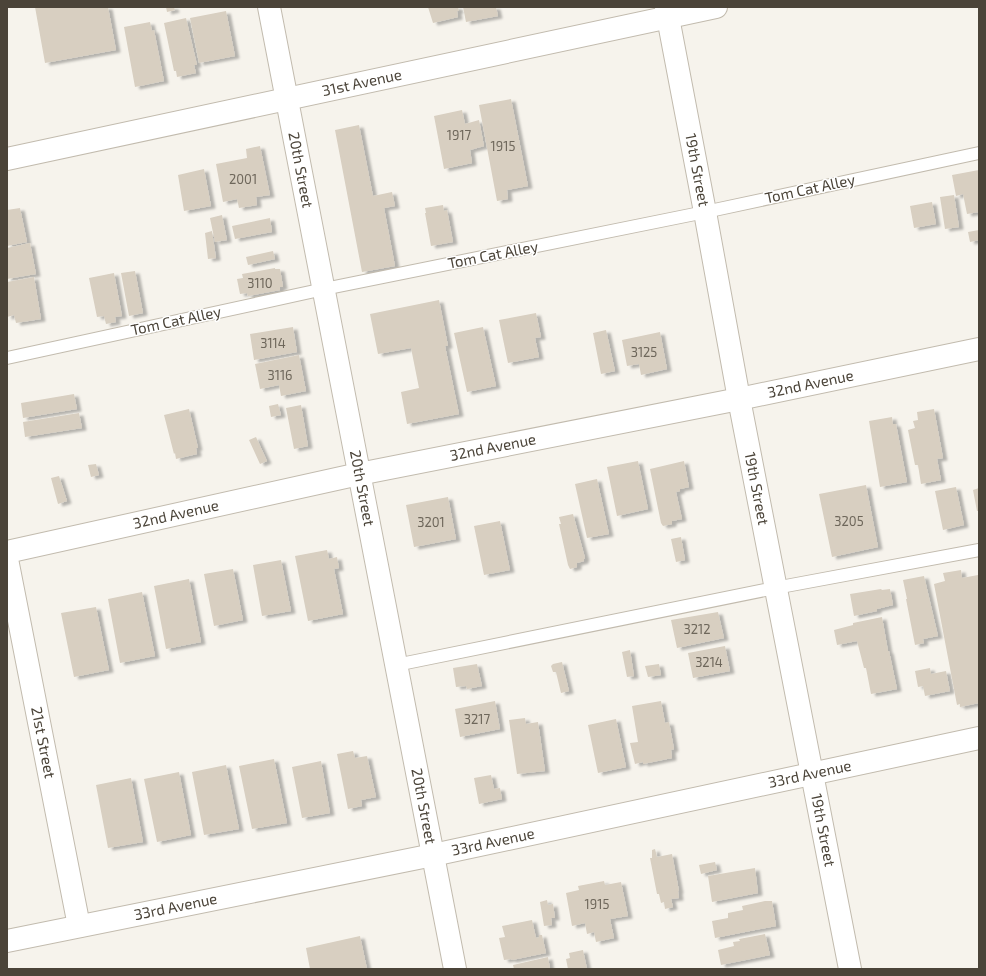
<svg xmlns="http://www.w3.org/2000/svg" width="986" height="976" font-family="'Exo 2',sans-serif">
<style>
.building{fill:#d8cfc1;filter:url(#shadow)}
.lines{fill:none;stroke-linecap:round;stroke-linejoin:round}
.service-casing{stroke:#c2bbae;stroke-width:14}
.minor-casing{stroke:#c2bbae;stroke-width:24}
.tertiary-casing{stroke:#c2bbae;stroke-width:24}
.service{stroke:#fff;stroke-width:12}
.minor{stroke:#fff;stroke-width:22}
.tertiary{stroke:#fff;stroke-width:22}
.labels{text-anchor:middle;stroke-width:3;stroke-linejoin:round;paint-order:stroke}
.number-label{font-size:13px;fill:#6e675b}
.street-label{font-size:15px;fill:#4b4439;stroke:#fff}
</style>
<defs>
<filter id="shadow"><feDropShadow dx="4.5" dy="2.5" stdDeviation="1" flood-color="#0004"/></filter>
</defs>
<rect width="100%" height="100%" fill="#f6f3ec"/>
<path class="building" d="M35 7H108L116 50 45 63Z
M166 7H174L175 10 167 12Z
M428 7H458L459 11H457L458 17 433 23Z
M463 7H496L498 16 466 22Z
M226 11 235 56 199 63 190 18Z
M186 18 197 65H194L196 73 177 77 176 71H174L164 23Z
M150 22 152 31 154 30 164 81 135 87 124 27Z
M511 99 528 186 507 190 508 199 497 201 479 105Z
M462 110 465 124 479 120 484 146 470 150 472 163 444 169 434 116Z
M359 125 373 196 392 192 395 206 384 208 395 266 362 272 335 130Z
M260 146 270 195 256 197 257 205 239 208 237 199 223 202 216 164 247 158 246 149Z
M204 169 211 206 184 211 178 175Z
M979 170V212L967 214 963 194 956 196 952 175Z
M954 195 959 227 945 229 940 197Z
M932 202 936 224 914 228 910 206Z
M443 205 444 211 447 210 453 242 431 246 425 213H426L425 208Z
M20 208 27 242 7 246V210Z
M222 215 227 240 215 242 210 218Z
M270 218 272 232 235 239 232 226Z
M979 230V240L970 242 968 232Z
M212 231 216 258 208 259 205 233Z
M30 243 36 274 7 279V248Z
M273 251 275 259 248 265 246 257Z
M275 268V269H280L283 287H280V290L248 296 247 293 240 294 237 279 243 278 242 274Z
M135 271 143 313 129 316 121 273Z
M114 273 122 316 115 317 116 322 106 324 104 316 97 317 89 278Z
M34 277 41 319 16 323 14 315 7 317V282Z
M439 300 448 346H445L459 414 407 424 401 392 419 388 411 348 378 354 370 314Z
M536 313 541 337 535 338 539 357 508 363 499 320Z
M293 327 297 352 254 360 250 334Z
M483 327 496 386 467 392 454 333Z
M606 330 615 371 601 374 593 333Z
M660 332 667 369 641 375 639 364 627 366 622 340Z
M299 355 306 391 281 396 279 385 260 389 255 364Z
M74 394 77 409 23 418 21 403Z
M278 404 281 415 271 417 269 406Z
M301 405 308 446 294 449 286 408Z
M189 409 198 448H196L197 454 176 459 175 453 174 454 164 415Z
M934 409 943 458 937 459 941 480 921 484 918 465H915L908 430 915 428 913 421 918 420 917 412Z
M79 413 82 428 25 437 23 422Z
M892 417 893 424H896L907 482 880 487 869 421Z
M256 437 267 461 260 464 249 440Z
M638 461 648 509 617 516 607 467Z
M684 461 689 487 680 489V491L676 492 682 519 672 521V524L663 526 661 523 650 469Z
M96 464 99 475 91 477 88 465Z
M59 476 67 501 58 504 51 478Z
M597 479 609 534 587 538 575 484Z
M866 485 878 547 832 557 819 494Z
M956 487 964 525 943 530 935 491Z
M979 488V511H977L973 490Z
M448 497 456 539 414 547 406 505Z
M573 514 585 558 584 559V561L577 563V567L570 569 568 565 559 524H561L559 517Z
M500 521 510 570 484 575 474 526Z
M681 537 685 560 676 562 671 539Z
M327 550 329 559 337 557 339 568 334 569 343 614 308 621 295 556Z
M281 560 291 611 262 616 253 565Z
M233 569 243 620 214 626 204 574Z
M961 570 962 578 978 575 979 581V703L960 707V704L957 705 934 584 945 581 943 573Z
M924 576 938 636 923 639 924 643 915 645 906 599H907L903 580Z
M189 579 201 642 166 649 154 586Z
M881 589 882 590 890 589 893 605 877 609V611L854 616 850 594Z
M142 592 155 656 120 663 108 599Z
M96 607 109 670 74 677 61 613Z
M718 612 724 638 677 648 671 620Z
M882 617 888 651H889L897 689 871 694 866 668H864L857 641 837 645 834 630 853 625V623Z
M725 646 730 671 693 678 688 653Z
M630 650 634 676 627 677 622 652Z
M562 662 569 691 561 693 556 672H553L551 666 553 664Z
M477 664 482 686 467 689 466 686 456 687 453 668Z
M659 664 661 675 648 677 645 666Z
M930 668 931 674 946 671 950 691 925 696 923 686 918 687 915 671Z
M495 701 500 729 460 737 455 709Z
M661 701 665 723 669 722 674 749 671 750 672 758 643 764V762L635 764 630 743 638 742 632 706Z
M525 718 526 724 538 722 545 771 517 774 509 720Z
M616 719 626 767 598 773 588 725Z
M353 751 355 758 367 756 376 797 361 800 362 806 348 809 337 754Z
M274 759 287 823 252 829 239 766Z
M321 761 330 813 302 818 292 767Z
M226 765 239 829 204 835 192 772Z
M179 772 191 835 157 842 144 779Z
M491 775 494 789 500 788 502 799 479 804 474 778Z
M131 778 143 842 108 848 96 785Z
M655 849 657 857 672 854 679 891H678L679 898 671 899 673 907 665 909 664 902 661 903 659 894H657L650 858H652V850Z
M715 862 717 870 701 874 699 865Z
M755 868 758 893 712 902 708 876Z
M604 881 605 885 621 882 628 916 610 919 614 938 596 942 594 932 587 934 585 923 572 926 566 893 579 890 578 886Z
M547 900 548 905 553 904 555 918H551L552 925 544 926 540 902Z
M765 901H772L776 926 715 938 712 921 728 918V913L743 910 742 906Z
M532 920 536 938 539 937V935H542L546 953 512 960 511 959 504 960 499 938 505 937 502 926Z
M765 934 770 955 721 965 718 950 734 946 733 942 740 941 739 939Z
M360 936 367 969H310L306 948Z
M583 950 587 969H568L566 959 570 958 569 953Z
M548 957 550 969H514L513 965Z"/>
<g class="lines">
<g class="service-casing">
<path id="service" d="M7 358 324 289 705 212 979 153
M396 665 775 588 979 550"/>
</g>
<g class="minor-casing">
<g id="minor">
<path id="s1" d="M269 7 455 969"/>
<path id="s2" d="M7 159 716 7"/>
<path id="s3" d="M7 552 359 474 739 399 979 349"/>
<path id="s4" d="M7 559 79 926"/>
</g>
</g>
<g class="tertiary-casing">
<g id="tertiary">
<path id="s5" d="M666 7 705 212 739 399 850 969"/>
<path id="s6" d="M7 941 433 855 979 738"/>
</g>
</g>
<use href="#service" class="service"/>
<use href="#minor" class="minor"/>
<use href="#tertiary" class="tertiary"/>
</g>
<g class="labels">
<g class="number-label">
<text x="459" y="140">1917</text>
<text x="503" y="151">1915</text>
<text x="243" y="184">2001</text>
<text x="260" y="288">3110</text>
<text x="273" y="348">3114</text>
<text x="644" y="357">3125</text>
<text x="280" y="380">3116</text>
<text x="849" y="526">3205</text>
<text x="431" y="527">3201</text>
<text x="697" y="634">3212</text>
<text x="709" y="667">3214</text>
<text x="477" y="724">3217</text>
<text x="597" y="909">1915</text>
</g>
<g class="street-label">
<text dy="5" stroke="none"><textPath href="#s2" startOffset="363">31st Avenue</textPath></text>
<text dy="5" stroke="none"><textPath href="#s1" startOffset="166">20th Street</textPath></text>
<text dy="5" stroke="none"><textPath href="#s5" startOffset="166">19th Street</textPath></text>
<text transform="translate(810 189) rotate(-12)" y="5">Tom Cat Alley</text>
<text transform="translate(493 255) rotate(-11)" y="5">Tom Cat Alley</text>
<text transform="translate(176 321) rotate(-12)" y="5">Tom Cat Alley</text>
<text dy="5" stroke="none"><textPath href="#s3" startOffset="821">32nd Avenue</textPath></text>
<text dy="5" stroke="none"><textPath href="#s3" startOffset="497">32nd Avenue</textPath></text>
<text dy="5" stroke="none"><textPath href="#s1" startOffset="490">20th Street</textPath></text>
<text dy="5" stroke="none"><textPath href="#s5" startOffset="490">19th Street</textPath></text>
<text dy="5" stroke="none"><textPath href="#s3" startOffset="173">32nd Avenue</textPath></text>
<text dy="5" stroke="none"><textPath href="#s4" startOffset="187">21st Street</textPath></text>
<text dy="5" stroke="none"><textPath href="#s6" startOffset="820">33rd Avenue</textPath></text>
<text dy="5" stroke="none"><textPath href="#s1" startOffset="814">20th Street</textPath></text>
<text dy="5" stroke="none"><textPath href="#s5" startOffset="838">19th Street</textPath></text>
<text dy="5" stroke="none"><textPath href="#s6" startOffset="496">33rd Avenue</textPath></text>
<text dy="5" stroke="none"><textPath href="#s6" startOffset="172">33rd Avenue</textPath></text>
</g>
</g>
<rect width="986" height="976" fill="none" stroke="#4b4439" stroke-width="16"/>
</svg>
